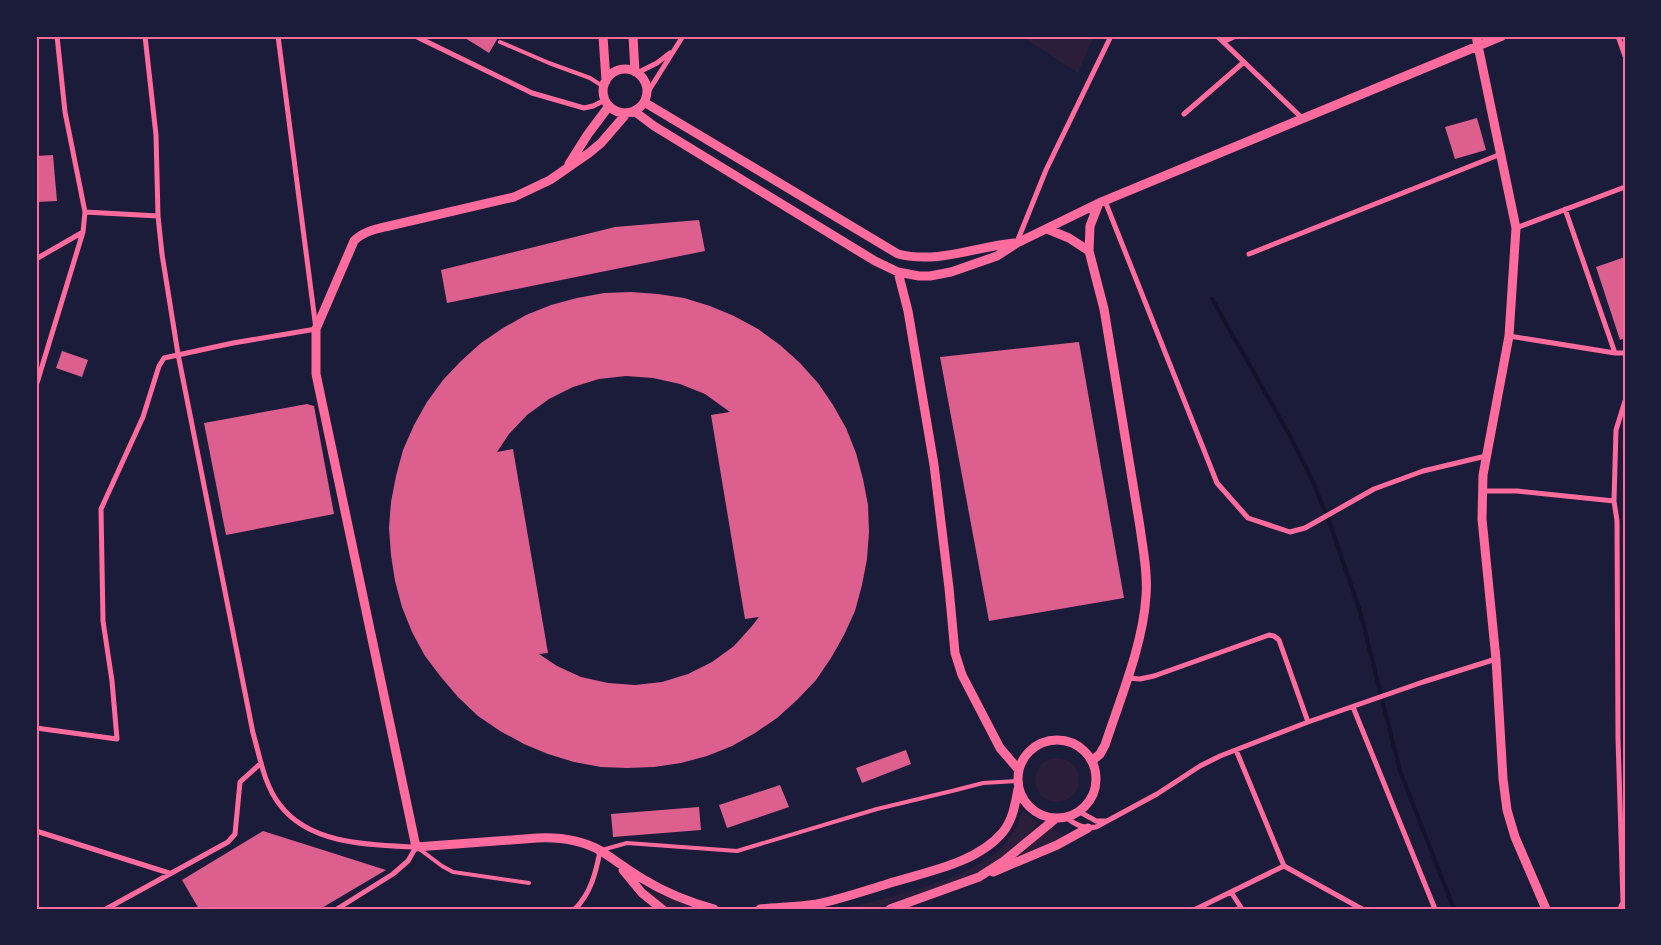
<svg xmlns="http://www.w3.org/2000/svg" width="1661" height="945" font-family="'Playfair Display',serif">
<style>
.green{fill:#2a1e3b}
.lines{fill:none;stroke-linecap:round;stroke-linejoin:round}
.stream{stroke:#12122b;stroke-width:4}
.building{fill:#dd5f8e;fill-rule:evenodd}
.service{stroke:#ff6b9d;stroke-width:4}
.minor{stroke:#ff6b9d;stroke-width:5}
.tertiary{stroke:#ff6b9d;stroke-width:9}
.neatline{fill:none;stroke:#ff6b9d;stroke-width:2}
</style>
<rect width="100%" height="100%" fill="#1b1b3a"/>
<path class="green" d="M1022 36H1094L1078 73Z
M1035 780a22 22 0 1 1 44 0a22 22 0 1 1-44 0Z
M1023 811 1039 822 1018 848 985 869 949 883 873 909H843C889 897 985 878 1011 836 1016 829 1019 819 1023 811Z
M1051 828 1066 836 1023 857 1021 854Z
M642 888 697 909H671Z"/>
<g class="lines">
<path class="stream" d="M1212 299 1290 436 1309 473 1328 518 1360 611 1400 771 1454 909"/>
</g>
<path class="building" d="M462 36H499L489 53Z
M1477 118 1486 150 1455 159 1445 127Z
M53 155 57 201 36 202V156Z
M699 220 705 251 447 303 441 270 615 227Z
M1625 257V338L1620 340 1596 267Z
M631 292 658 294 684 298 710 306 734 316 758 329 780 345 800 363 818 383 833 405 846 428 856 453 863 479 868 505 869 532 867 559 862 585 855 611 844 635 831 658 816 680 797 700 777 718 755 733 732 746 707 756 681 763 654 767 627 768 601 767 574 762 548 754 524 744 500 731 478 716 458 697 441 677 425 656 412 632 402 607 395 581 391 555 389 528 391 502 396 476 403 450 414 425 427 402 443 380 461 361 481 343 503 328 526 315 551 305 577 298 604 293ZM626 376 653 378 680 384 705 394 730 412 711 415 745 619 759 617 752 626 734 646 712 662 688 674 662 682 635 685 608 683 581 677 557 666 539 654 548 653 513 449 497 452 509 434 527 415 549 399 573 387 599 379Z
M1079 342 1124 598 989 621 940 357Z
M62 351 88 360 82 377 56 368Z
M307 404 314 406 334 514 226 535 204 423Z
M906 750 911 764 862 783 856 768Z
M780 785 789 807 727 828 719 805Z
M699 807 701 830 613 837 611 814Z
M263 831 386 870 320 909H199L182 880Z"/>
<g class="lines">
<path class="service" d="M500 42 549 63 590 78 604 87
M418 848 442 866 453 872 529 883
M602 850 627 843 737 851 877 809 956 790 983 783 1017 781"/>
<path class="minor" d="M145 36 156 135 158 216 162 254 178 354 253 733C260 757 264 785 280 805 310 845 371 845 416 847L408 861 393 874 337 909
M415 36 532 93 584 108 593 106 605 100
M1217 36 1303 119
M1618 36 1625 56
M1223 42 1236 36
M637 73 657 63 670 53
M646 95 683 36
M1184 114 1244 62
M1105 201 1217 483 1248 518 1290 532 1305 528 1374 489 1423 471 1486 456
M1565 209 1615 353
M85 212 158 216
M1516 228 1625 187
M1017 242 1046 170 1111 36
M1249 254 1501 154
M36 259 83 232
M1509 336 1615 353H1625
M36 386 83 232 85 212 65 112 57 36
M1482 491H1517L1614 501
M1127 678 1140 679 1154 676 1269 635 1274 636 1279 640 1308 722
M1353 707 1435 909
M36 728 117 739 112 681 103 621 101 509 143 417 159 366 164 358 233 343 316 329 278 36
M1236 750 1284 866
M1080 812 1096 821H1106
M1067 818C1076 825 1084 829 1096 827L1157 794 1200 766 1220 756 1308 722 1423 682 1496 659
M36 831 169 873
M1284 866 1362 909
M1231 892 1242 909
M106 909 228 842 235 834 240 782 261 763
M575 909C591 893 596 872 600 851
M1196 909 1284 866
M1620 909 1623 902 1618 738 1617 521 1614 501 1616 430 1625 401"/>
<path class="tertiary" d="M603 36 606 81
M633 36 635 72
M1476 36 1516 228 1509 336 1483 475 1482 519 1496 659 1503 779 1507 810 1515 837 1546 909
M603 91a22 22 0 1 1 44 0a22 22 0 1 1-44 0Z
M644 102 898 254C938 264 975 247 1014 243
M634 111 654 126 875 261 898 272 919 276H930L951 272 997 256 1017 243 1099 203 1502 36
M627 113 601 143 589 153 550 180 531 189 514 197 389 226C377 229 363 231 354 241L316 329V374L416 847 537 838C558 837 582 840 601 851 615 860 628 870 643 879 664 892 689 902 714 909
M569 164 588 134 609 106
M1047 229 1069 238 1089 251
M898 272 908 311 934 465 949 588 955 653 962 675 1000 748 1018 769
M1018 779a39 39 0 1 1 78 0a39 39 0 1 1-78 0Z
M1092 761 1100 754 1105 745C1120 699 1143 645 1146 596 1148 573 1143 550 1140 527L1104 309 1089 251 1090 226 1099 203
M623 870 642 893 662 909
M993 872 1057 845 1088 828
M760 909C779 907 798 907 817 904 841 899 864 891 887 884 925 872 976 864 1003 832 1013 819 1015 805 1018 789
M890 909 979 877 1004 861 1055 819"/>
</g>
<rect width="1661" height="945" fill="none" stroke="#1b1b3a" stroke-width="75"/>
<rect x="38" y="38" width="1586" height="870" class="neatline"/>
</svg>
